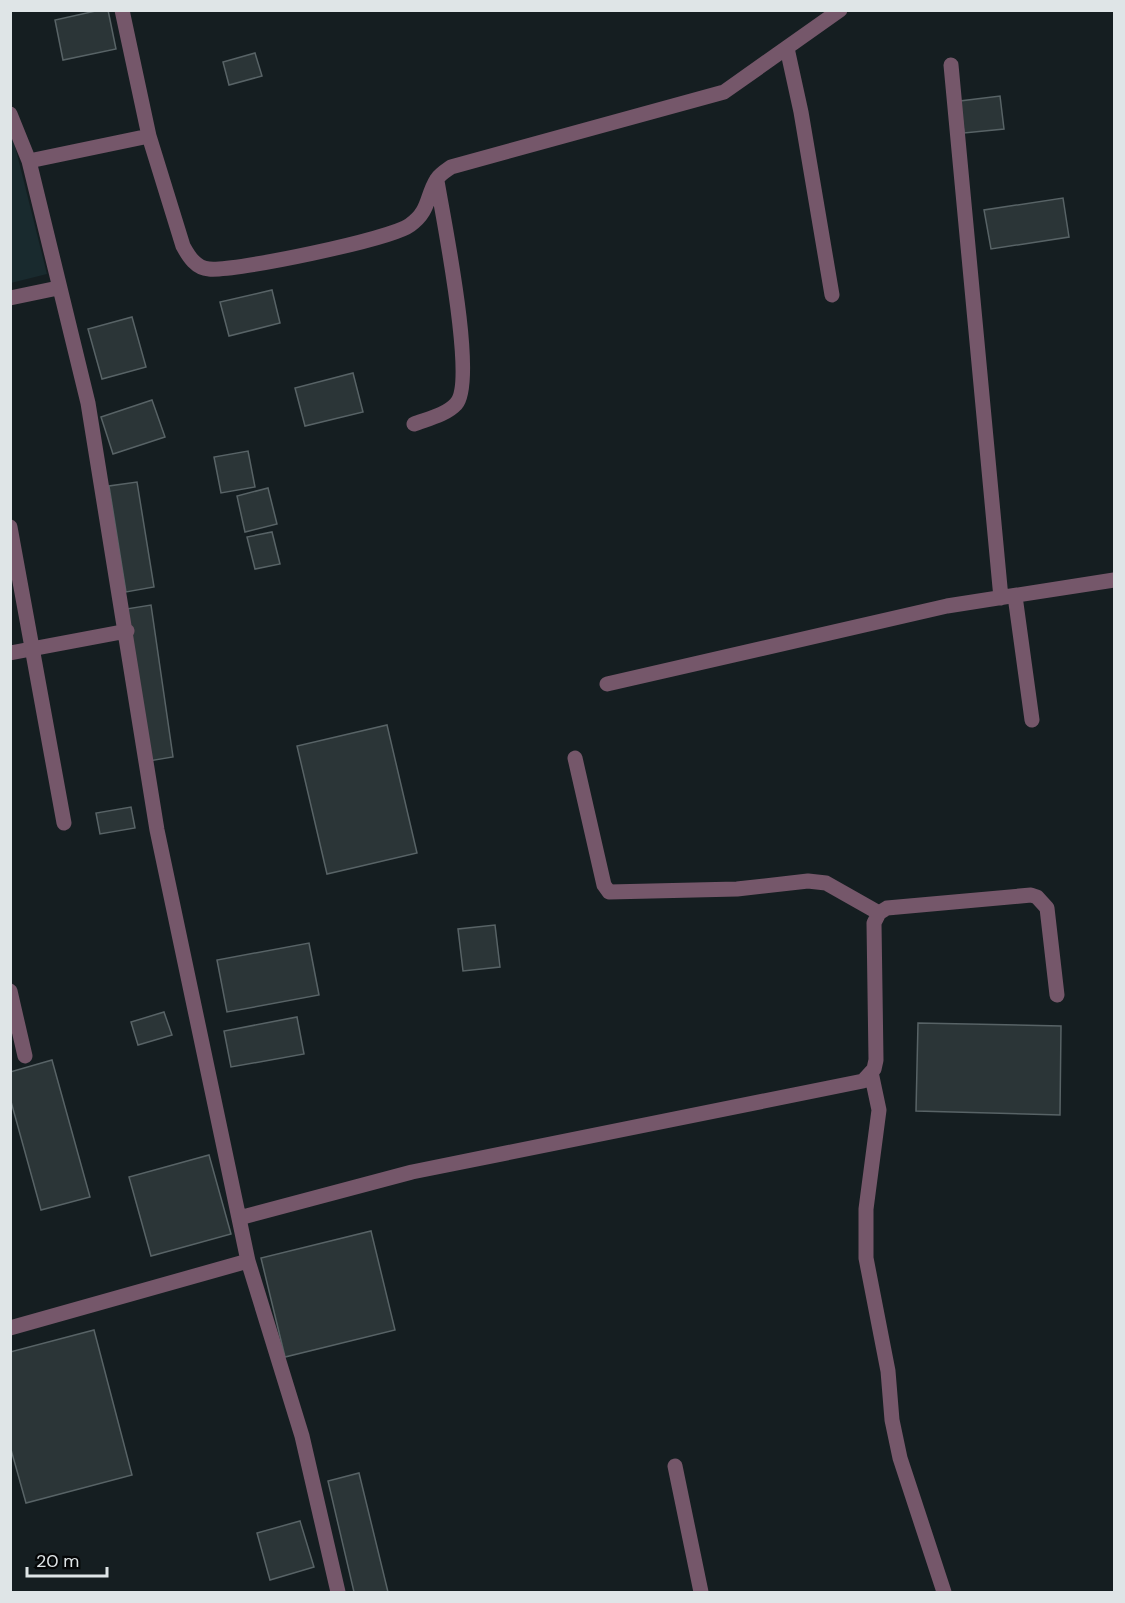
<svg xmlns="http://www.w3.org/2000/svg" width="1125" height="1603" font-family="'DM Sans',sans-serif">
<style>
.built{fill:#192a2e}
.building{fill:#2b3537;stroke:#586366;stroke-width:1.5}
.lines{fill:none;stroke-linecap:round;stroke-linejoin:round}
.service{stroke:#75576a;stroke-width:15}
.minor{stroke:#75576a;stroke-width:15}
</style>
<rect width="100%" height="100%" fill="#151e21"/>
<path class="built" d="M10 126 47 274 11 283H10Z"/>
<path class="building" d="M100 10H108L116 49 63 60 55 20Z
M255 53 262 76 229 85 223 62Z
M1000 96 1004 129 964 133 960 101Z
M1063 198 1069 237 991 249 984 210Z
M272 290 280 323 229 336 220 302Z
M132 317 146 367 102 379 88 329Z
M353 373 363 412 305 426 295 388Z
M152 400 165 437 113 454 101 417Z
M248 451 255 487 221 493 214 457Z
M137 482 154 587 126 592 109 486Z
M268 488 277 524 245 532 237 496Z
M272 532 280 564 255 569 247 537Z
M151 605 173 757 149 761 126 609Z
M387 725 417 853 327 874 297 746Z
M131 807 135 828 100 834 96 813Z
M495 925 500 967 463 971 458 929Z
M309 943 319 995 227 1012 217 960Z
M164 1012 172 1035 138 1045 131 1022Z
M297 1017 304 1054 231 1067 224 1031Z
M918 1023 1061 1026 1060 1115 916 1111Z
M52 1060 90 1197 41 1210 10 1098V1072Z
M209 1155 231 1234 151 1256 129 1177Z
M371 1231 395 1330 285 1357 261 1258Z
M94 1330 132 1475 26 1503 10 1446V1352Z
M359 1473 388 1592H354L328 1481Z
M300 1521 314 1567 270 1580 257 1533Z"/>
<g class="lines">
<path class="service" d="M675 1466 701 1592"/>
<path class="minor" d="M122 10 149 136 183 246C189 257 196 268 209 269 233 272 392 239 410 225 430 211 426 196 437 179 440 174 447 170 451 167L724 92 840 10
M787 48 801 112 832 295
M951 65 1001 598
M10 114 29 161 88 403 157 830 248 1261 302 1436 338 1592
M29 161 149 136
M10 298 58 288
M414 424C427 419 446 415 456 404 477 382 443 217 437 181
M10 527 64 823
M1015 596 1032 720
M10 653 127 631
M607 684 947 606 1114 580
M575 758 604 885 609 892 737 889 808 881 826 883 879 913
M10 991 25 1056
M871 1072 879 1110 866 1209V1258L888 1371 892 1420 900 1458 944 1592
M239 1218 412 1172 863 1081 874 1069 876 1060 874 923 879 913 887 908 1031 895 1037 897 1047 908 1057 995
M10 1328 248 1261"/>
</g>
<rect width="1125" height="1603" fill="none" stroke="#dfe5e7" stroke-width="24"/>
<path d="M27 1567v9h80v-9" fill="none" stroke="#dfe5e7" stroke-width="3"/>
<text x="36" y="1567" font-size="18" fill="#dfe5e7" stroke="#050708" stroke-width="4.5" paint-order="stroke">20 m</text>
</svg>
